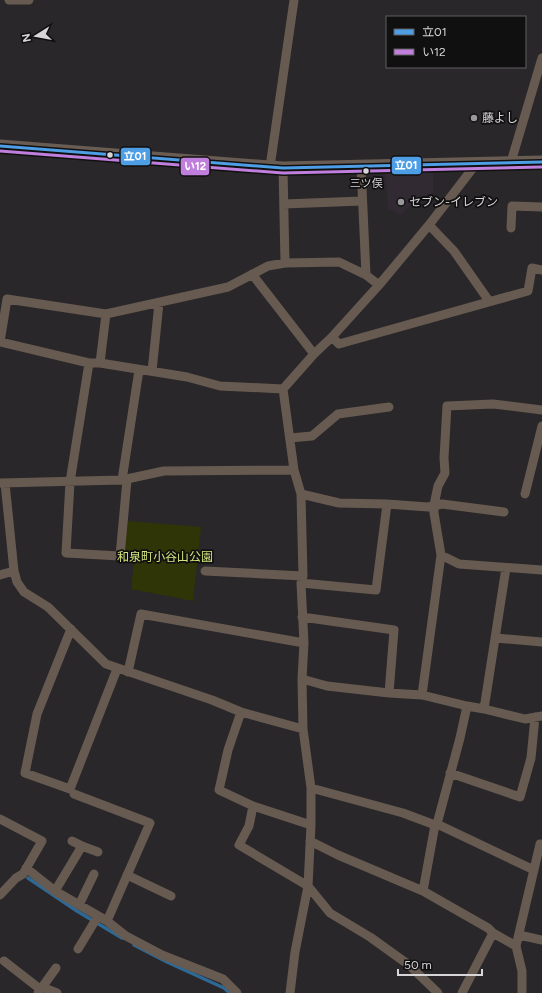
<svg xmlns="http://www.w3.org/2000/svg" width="542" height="993" font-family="Figtree,'Noto Sans JP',sans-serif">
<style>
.built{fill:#312a32}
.green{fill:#303507}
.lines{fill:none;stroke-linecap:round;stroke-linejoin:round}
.stream{stroke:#2e6995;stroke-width:3.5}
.street{stroke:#675a50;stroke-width:9}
.secondary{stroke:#695c52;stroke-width:13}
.bus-1-casing{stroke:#111011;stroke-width:6}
.bus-2-casing{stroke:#111011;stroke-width:6}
.bus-1{stroke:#4d9ee5;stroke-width:3}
.bus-2{stroke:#c07fdc;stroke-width:3}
.poi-dot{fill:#9b989b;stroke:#111011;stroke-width:1.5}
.bus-dot{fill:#d8d5d8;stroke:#111011;stroke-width:1.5}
.labels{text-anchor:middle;stroke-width:3.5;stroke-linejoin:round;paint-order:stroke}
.bus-label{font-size:11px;fill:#d8d5d8;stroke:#111011}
.poi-label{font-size:12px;fill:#d8d5d8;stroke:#111011;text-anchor:start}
.park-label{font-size:12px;fill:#d3e37a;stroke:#111011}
.line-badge{stroke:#111011;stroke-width:1.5}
.badge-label{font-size:11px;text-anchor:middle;font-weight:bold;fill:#fff}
</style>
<rect width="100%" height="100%" fill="#292729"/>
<path class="built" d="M433 171V193L415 200 401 215 388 208 385 173Z"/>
<path class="green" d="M127 521 201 527 193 601 131 589 134 563 123 561Z"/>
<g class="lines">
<path class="stream" d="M28 878 77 911 122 938
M134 945 167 962 224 988 230 993"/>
<path class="street" d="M9 0H29
M511 162 542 58
M361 166 366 275
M270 167 294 0
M283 168 285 263
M284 204 362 201
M429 225 454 251 489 301
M511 228 512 206 542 207
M252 274 314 354
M332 337 339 344 528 291 532 268 542 270
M0 342 7 299 106 314 228 287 268 266 285 263 339 262 366 275 379 285
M0 342 89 363H100L187 377 220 386 283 389
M89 363 70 482 66 553 120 556 127 480
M100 363 106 314
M152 371 159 303
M283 389 294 470 301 494 303 576 301 583 304 643 302 679 303 729 311 788V825L308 886 295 952 290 993
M283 389 314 354 332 337 379 285 429 225 476 164
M290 438 312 436 338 414 389 407
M122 480 139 370
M1 483 122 480 164 471 294 470
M5 483 14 571 17 582 24 592 48 607 106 664 212 700 241 712 303 729
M301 494 339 503 387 504 428 507 442 504 504 512
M525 494 542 426
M441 555 459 564 542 570
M205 571 303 576
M0 575 14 571
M301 583 376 590 387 504
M302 617 394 630 389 693
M71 629 37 714 25 773 70 789 117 669
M495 638 542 642
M128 672 141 614 304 643
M302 679 327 686 389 693 422 695 467 706 484 709 525 719 542 716
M422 695 441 555 434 513V505L438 486 445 473 444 458 447 406 493 404 542 410
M484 709 506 568
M241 712 228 750 219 790 253 806 311 825
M450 773 520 797 531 758 535 717
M311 788 403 813 435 825 437 824 534 870
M74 794 150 823 107 921
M253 806 249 826 239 845 308 886 330 913 370 937 409 965 438 993
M0 819 42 841 23 874 16 878 0 895
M437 824 460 738 467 706
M72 841 82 846 98 852
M310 841 338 855 423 891 488 928 493 933 516 946
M26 868 55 891 107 921 126 936 162 955 223 979 237 993
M127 875 171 896
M55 891 82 846
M423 891 435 825
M79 905 94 874
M519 935 542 940
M78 949 98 916
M4 961 40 989
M42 987 57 993
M38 993 56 968
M462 993 493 933
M522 993V971L516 946 540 844H542"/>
<path class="secondary" d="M0 146 283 168 542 162"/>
<g class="bus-1-casing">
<path id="bus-1" d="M0 146 283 168 542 162"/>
</g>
<g class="bus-2-casing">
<path id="bus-2" d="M0 151 283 173 542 167"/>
</g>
<use href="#bus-1" class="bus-1"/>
<use href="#bus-2" class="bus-2"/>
</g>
<g class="poi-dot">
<circle cx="474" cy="118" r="4"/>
<circle cx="401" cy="202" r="4"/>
</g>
<g class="bus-dot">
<circle cx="110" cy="155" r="3.5"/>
<circle cx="366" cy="171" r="3.5"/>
</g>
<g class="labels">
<g class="bus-label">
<text x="366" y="187">三ツ俣</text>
</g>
<g class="poi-label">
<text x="482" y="122">藤よし</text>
<text x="409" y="206">セブン-イレブン</text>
</g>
<g class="park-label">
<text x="165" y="561">和泉町小谷山公園</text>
</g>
</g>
<g class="line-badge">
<rect x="120" y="147" width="31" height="19" rx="4" fill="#4d9ee5"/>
<rect x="391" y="156" width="31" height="19" rx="4" fill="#4d9ee5"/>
<rect x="180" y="157" width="30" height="19" rx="4" fill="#c07fdc"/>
</g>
<g class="badge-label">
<text x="135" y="160">立01</text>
<text x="406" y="169">立01</text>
<text x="195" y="170">い12</text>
</g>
<rect x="386" y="16" width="140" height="52" fill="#111011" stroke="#615f61"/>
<rect x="394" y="29" width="20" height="6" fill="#4d9ee5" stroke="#615f61"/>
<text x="422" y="36" font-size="12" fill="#d8d5d8">立01</text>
<rect x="394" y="49" width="20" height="6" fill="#c07fdc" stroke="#615f61"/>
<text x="422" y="56" font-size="12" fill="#d8d5d8">い12</text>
<g transform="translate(36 36) rotate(259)" stroke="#111011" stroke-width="3" paint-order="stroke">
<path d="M0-3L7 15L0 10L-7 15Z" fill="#d8d5d8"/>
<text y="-6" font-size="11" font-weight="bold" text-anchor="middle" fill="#d8d5d8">N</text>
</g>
<path d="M398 969v6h84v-6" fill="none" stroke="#d8d5d8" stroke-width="2"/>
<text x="404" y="969" font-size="12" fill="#d8d5d8" stroke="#111011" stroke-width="3" paint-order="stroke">50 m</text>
</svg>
